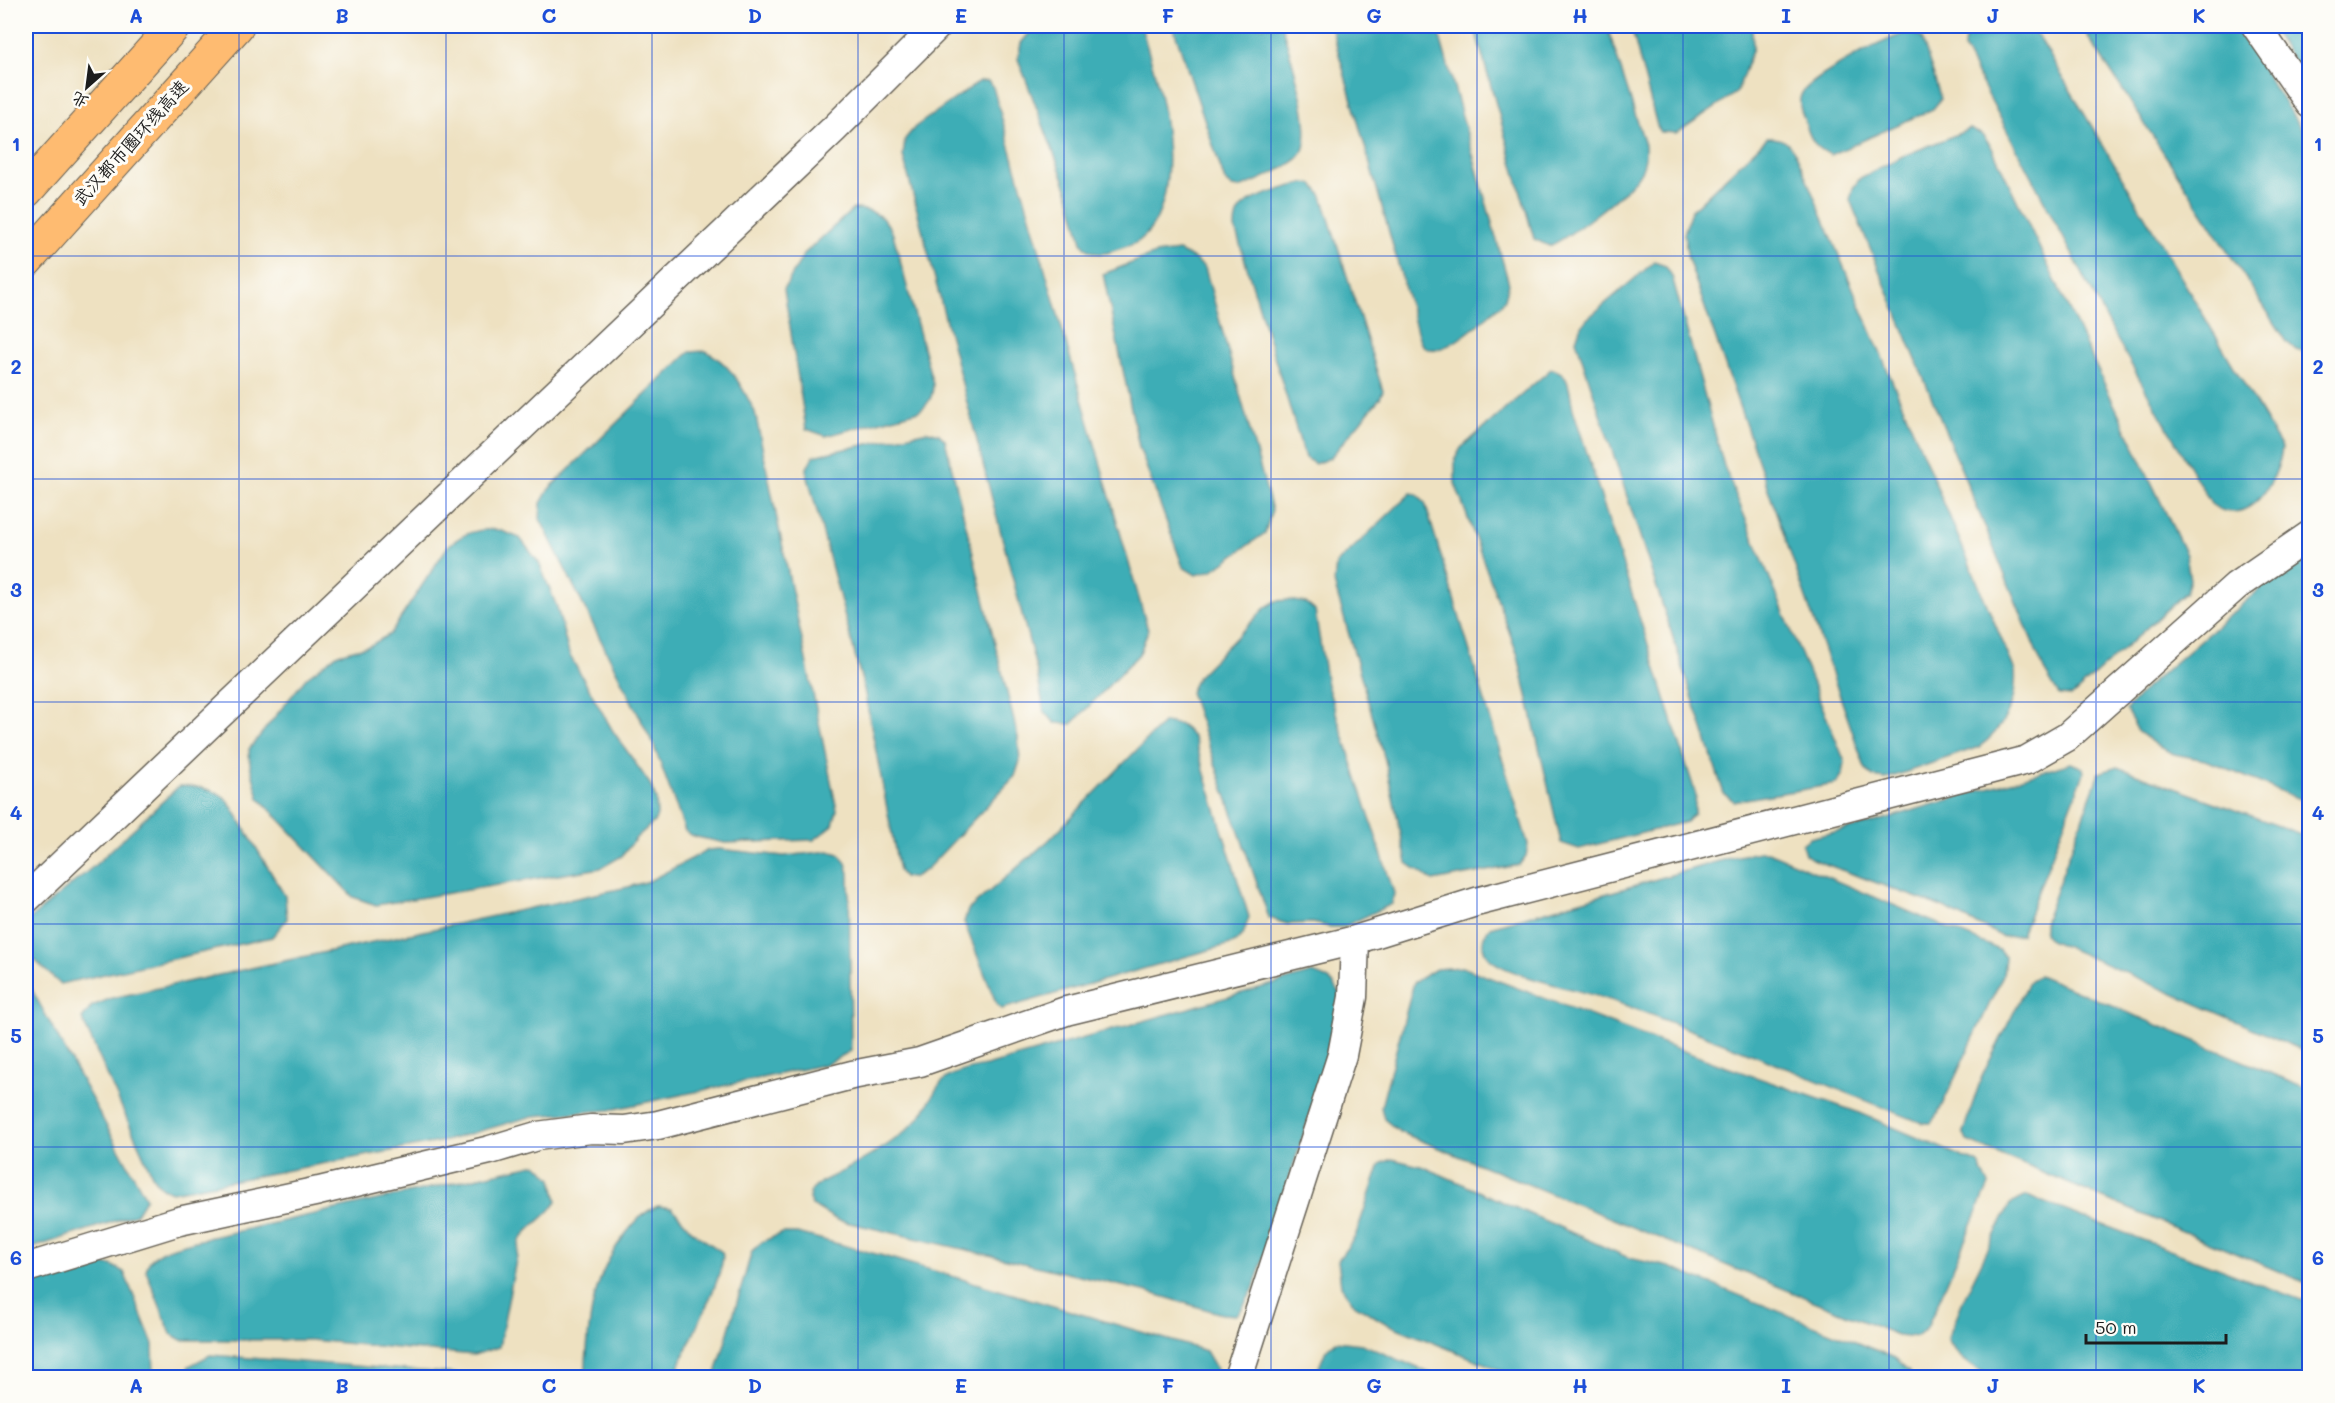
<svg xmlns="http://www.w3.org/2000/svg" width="2335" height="1403" font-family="Mali,'LXGW WenKai TC',sans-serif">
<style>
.water{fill:#3cadb6;stroke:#2c6469;stroke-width:1.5}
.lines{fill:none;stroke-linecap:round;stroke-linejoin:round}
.minor-casing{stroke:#666156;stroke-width:31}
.highway-casing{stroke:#666156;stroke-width:35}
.minor{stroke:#fff;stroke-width:28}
.highway{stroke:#febb71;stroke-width:33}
.grid{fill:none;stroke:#1d4ed8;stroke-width:1.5;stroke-opacity:0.55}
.labels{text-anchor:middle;stroke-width:6;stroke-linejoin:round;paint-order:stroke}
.street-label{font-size:18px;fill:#1c1c1c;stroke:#fdfcf7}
.neatline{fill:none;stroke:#1d4ed8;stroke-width:2}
.grid-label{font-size:20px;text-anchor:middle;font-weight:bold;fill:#1d4ed8}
</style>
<rect width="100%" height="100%" fill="#fdfcf7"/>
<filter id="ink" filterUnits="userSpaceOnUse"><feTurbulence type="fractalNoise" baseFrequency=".0167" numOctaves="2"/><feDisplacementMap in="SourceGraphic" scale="12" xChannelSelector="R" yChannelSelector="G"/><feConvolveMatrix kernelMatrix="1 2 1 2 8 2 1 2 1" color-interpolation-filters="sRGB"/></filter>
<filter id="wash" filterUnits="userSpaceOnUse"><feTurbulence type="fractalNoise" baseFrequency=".008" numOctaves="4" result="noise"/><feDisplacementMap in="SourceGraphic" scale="24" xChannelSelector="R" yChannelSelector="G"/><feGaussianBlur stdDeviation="1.35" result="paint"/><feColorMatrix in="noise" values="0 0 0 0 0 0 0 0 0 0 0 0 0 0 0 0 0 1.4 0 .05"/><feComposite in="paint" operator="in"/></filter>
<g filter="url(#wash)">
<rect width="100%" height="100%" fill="#eee1c1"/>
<path class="water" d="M1035 26H1141C1149 55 1160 85 1164 115 1170 152 1173 215 1139 241 1132 246 1121 248 1113 251 1101 256 1088 254 1082 242L1067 188 1018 59 1021 43Z
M1173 26H1282C1289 53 1318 134 1300 156 1292 166 1253 183 1239 188L1232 187 1225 181Z
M1331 26H1437L1509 284 1505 299 1501 305C1484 318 1437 368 1420 342Z
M1474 26H1607L1645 145C1646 156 1645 167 1638 176 1626 193 1567 239 1549 246L1534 239Z
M1631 26H1752L1753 48 1737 92 1677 133 1661 132 1657 126Z
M1985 26H2026L2039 37 2282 448C2279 481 2247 532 2211 504L2120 345 1964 49C1964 33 1969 28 1985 26Z
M2081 26H2235L2309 141 2308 353 2296 350 2287 342Z
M2270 26H2309V86Z
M1912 32 1922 38 1941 99 1933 109 1831 155C1816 148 1811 141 1806 125 1803 115 1797 105 1801 95 1807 79 1894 33 1912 32Z
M980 81H988L993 87 1148 630 1140 653 1072 724 1055 723 1044 711 1037 672 903 156 905 139 915 127Z
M1970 129 1981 134 1991 146 2186 555 2190 580 2186 592 2072 696 2059 695 2044 670 1850 200 1853 188 1860 178 1903 156Z
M1767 138C1782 137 1788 142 1796 154L2015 671C2018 701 2003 730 1979 747L1886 779 1873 777 1865 768 1688 259 1684 234 1691 211Z
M1306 183 1313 184 1322 196 1383 391 1380 398 1330 458 1315 464 1305 458 1235 228C1235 221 1237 211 1243 206 1255 196 1290 186 1306 183Z
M853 209C873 209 885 216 893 234L933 384C933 397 929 404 919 411L826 436 806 429 784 289 804 254Z
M1179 251 1193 258 1205 268 1272 510 1265 533 1213 570 1196 575 1183 567 1139 447 1103 274 1155 254Z
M1654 262 1666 266 1672 276 1724 466 1845 762 1843 774 1836 784 1734 801 1724 794 1576 340 1580 328 1587 319Z
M706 351C732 365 742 387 755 412L837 810 833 825 814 840 725 843 692 836 685 831 654 746 540 519 541 503 549 489 684 357 690 352Z
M1551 369C1571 372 1569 392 1573 409L1696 795 1694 813 1686 822 1579 849 1561 843 1518 656 1455 483V459L1461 448Z
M928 431 939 434 945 440 1018 737 1020 761 1015 776 926 870 912 878 904 877 899 871 864 689 806 470 813 456Z
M1411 493 1416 494 1425 503 1528 844 1526 856 1519 865 1433 881 1407 863 1385 760 1334 583 1336 564Z
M499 530 520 538 539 563 557 607 569 654 613 731 650 784 656 799 657 815 654 822 636 838 622 856 601 868 376 905 353 897 259 798 250 765 249 749 307 677 338 654 369 646 390 634 448 546C463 533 478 528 499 530Z
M2309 557V803L2205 760 2174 754 2157 746 2138 731 2126 710 2149 685 2284 568Z
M1289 600 1306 603 1315 611 1327 685 1394 893 1392 904 1343 927H1331L1313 923 1287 924 1269 918 1190 692 1198 676 1266 607 1276 601Z
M1164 722 1182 725 1194 738 1249 917 1243 935 1234 943 1002 1009 997 1005 964 922 968 910 1049 840Z
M2071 763 2083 768 2084 773 2021 935 2003 937 1942 907 1812 859 1805 854 1802 844 1810 838 1871 823Z
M2117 767 2309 837V1053L2050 940 2044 933V923L2099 773Z
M179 786C197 786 215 788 229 802L285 896 287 919 272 937 60 984 26 952V922L94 866Z
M719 849 784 856 829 851 839 854 846 863 849 873 851 1051 827 1064 610 1110 533 1116 445 1141 172 1192 162 1188 154 1179 82 1019 92 1006 112 998 628 887 649 881 708 850Z
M1759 852H1768L2000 950 2005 957 2003 975 1937 1116 1931 1123H1922C1821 1083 1721 1040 1619 1003 1590 992 1509 977 1490 959 1480 949 1481 937 1490 927L1733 857Z
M1462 967 1718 1064 1860 1113 1979 1164 1989 1185 1927 1328 1917 1337 1897 1335 1400 1132 1384 1119 1381 1107 1414 982 1436 969Z
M1312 973C1330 978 1340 985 1341 1003L1314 1102 1253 1290 1241 1310 1236 1315 1222 1314 1144 1291 837 1220 812 1205 809 1199 810 1192 821 1182C850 1168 884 1150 908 1129 946 1096 920 1076 986 1066Z
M2039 975 2309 1089V1284L1967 1141 1963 1132 1982 1076 2028 984Z
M26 979 146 1198 136 1214 26 1250Z
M1392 1159 1424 1167 1629 1258 1669 1267 1895 1358 1910 1371 1912 1377H1518L1387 1324 1354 1304 1341 1286 1338 1260 1355 1237 1380 1164Z
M537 1164 552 1179 557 1201C550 1215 530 1225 520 1240L499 1347 474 1355 310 1340H181L171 1334 146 1271C149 1248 184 1245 203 1239Z
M2027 1196 2309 1303V1377L1996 1378C1979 1371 1954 1358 1948 1338L1964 1298 2010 1204Z
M658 1206 672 1208 693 1232 722 1252C729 1271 682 1352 675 1377H585C589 1322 590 1278 627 1232 637 1220 643 1212 658 1206Z
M782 1233H797L880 1255 1206 1351 1216 1368 1213 1377H715L752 1251 762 1242Z
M87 1263 111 1265 124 1272 153 1344 154 1377H26V1285Z
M1336 1341 1362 1344 1439 1377H1315L1326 1350Z
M210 1355 473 1375 476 1377H185L189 1366Z"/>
</g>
<g filter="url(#ink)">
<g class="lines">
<g class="minor-casing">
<path id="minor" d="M2256 26 2310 104
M26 899 834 129 937 26
M26 1268 179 1221 319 1191 490 1150 537 1136 591 1129 624 1130 658 1125 852 1075 920 1062 1066 1011 1355 940 1476 902 2027 760 2067 737 2236 586 2310 535
M1238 1378 1342 1055 1353 997 1355 940"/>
</g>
<g class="highway-casing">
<path id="highway" d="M26 191 174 26
M26 261 237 26"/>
</g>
<use href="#minor" class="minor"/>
<use href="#highway" class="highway"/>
</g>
</g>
<path class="grid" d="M239 26V1378M446 26V1378M652 26V1378M858 26V1378M1064 26V1378M1271 26V1378M1477 26V1378M1683 26V1378M1889 26V1378M2096 26V1378M26 256H2310M26 479H2310M26 702H2310M26 924H2310M26 1147H2310"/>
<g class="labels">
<g class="street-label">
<text transform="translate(131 143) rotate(-48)" y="6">武汉都市圈环线高速</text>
</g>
</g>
<rect width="2335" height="1403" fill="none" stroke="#fdfcf7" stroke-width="66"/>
<g transform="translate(87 87) rotate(208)" stroke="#fdfcf7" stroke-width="4.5" paint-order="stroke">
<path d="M0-4.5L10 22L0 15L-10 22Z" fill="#1c1c1c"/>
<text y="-9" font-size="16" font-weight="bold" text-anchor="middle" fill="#1c1c1c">北</text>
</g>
<path d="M2086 1334v9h140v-9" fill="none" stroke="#1c1c1c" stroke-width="3"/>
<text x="2095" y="1334" font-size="18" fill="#1c1c1c" stroke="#fdfcf7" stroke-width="4.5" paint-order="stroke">50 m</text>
<rect x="33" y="33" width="2269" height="1337" class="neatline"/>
<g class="grid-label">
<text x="136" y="23">A</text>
<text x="342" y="23">B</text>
<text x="549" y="23">C</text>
<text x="755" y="23">D</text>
<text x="961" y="23">E</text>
<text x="1168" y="23">F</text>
<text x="1374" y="23">G</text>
<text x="1580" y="23">H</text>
<text x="1786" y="23">I</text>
<text x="1993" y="23">J</text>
<text x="2199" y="23">K</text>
<text x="16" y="151">1</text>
<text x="2318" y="151">1</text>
<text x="16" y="374">2</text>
<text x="2318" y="374">2</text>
<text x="16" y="597">3</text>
<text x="2318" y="597">3</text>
<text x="16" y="820">4</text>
<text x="2318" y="820">4</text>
<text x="16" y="1043">5</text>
<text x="2318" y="1043">5</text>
<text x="16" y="1265">6</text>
<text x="2318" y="1265">6</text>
<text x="136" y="1393">A</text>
<text x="342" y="1393">B</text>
<text x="549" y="1393">C</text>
<text x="755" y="1393">D</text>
<text x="961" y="1393">E</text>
<text x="1168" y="1393">F</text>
<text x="1374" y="1393">G</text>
<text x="1580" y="1393">H</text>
<text x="1786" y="1393">I</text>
<text x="1993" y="1393">J</text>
<text x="2199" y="1393">K</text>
</g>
</svg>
